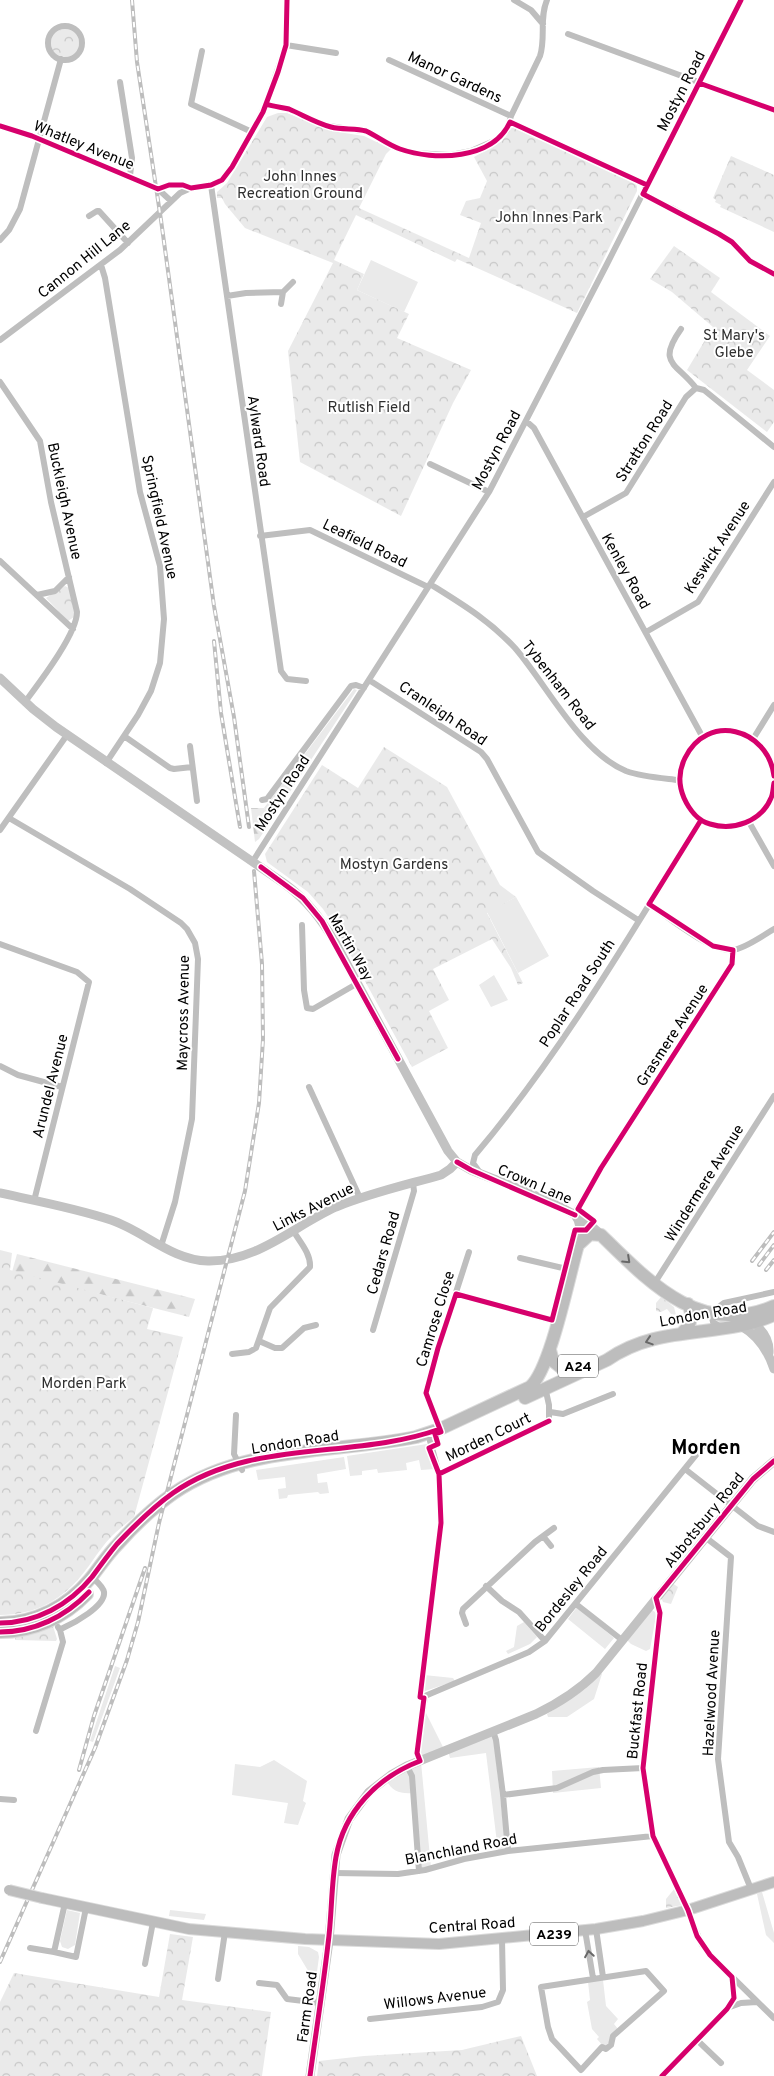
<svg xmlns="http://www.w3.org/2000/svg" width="774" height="2076" font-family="Overpass,sans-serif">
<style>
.green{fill:#eaeaea}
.forest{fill:url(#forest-firs)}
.park{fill:url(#park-crowns)}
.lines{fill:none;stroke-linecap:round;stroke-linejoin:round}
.primary-casing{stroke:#dbdbdb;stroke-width:12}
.highway-casing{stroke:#dbdbdb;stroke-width:14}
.street{stroke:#bebebe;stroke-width:6}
.secondary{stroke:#c2c2c2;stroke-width:9}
.primary{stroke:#bdbdbd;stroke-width:10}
.highway{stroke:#bdbdbd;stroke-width:12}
.rail-casing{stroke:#bdbdbd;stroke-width:4}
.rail{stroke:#fff;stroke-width:2;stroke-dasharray:5.5;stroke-linecap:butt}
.primary-bridge-casing{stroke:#dbdbdb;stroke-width:12;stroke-linecap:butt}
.primary-bridge{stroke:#bdbdbd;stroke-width:10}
.cycleway-casing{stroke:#fff;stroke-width:8}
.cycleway{stroke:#d6006c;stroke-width:5}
.oneway{stroke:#686868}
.labels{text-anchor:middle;stroke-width:4;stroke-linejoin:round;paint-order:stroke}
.shield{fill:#fff;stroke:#4c4c4c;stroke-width:1}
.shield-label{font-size:14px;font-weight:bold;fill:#000}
.street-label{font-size:15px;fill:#000;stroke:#fff}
.park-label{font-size:15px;fill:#303030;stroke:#fff}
.district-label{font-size:20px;font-weight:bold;fill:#000;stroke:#fff}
</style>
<defs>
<pattern id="forest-firs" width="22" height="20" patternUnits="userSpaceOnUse" patternTransform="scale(1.25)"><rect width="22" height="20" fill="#eaeaea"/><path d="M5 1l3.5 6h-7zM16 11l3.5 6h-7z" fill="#c7c7c7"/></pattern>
<pattern id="park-crowns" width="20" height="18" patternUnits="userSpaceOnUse" patternTransform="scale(1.25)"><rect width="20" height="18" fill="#eaeaea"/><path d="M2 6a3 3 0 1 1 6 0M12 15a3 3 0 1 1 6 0" fill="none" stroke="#c7c7c7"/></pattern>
</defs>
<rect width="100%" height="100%" fill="#fff"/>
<path class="green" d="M371 260 418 282 404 312 357 290Z
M354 689 357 690 274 816 264 808Z
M516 897 549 956 518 973 487 912Z
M494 975 508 1000 491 1007 479 985Z
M427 1444 435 1469 421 1470 419 1460 406 1463 407 1470 378 1473 377 1469 362 1471V1475L350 1476 347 1456Z
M344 1457 346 1469 317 1474 318 1483 327 1482 329 1493 320 1494 318 1492 288 1495 287 1498 279 1499 278 1489 286 1488 285 1477 258 1480 256 1470Z
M577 1607 614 1638 605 1649 568 1619Z
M652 1610 655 1612 656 1616 650 1649 646 1651 631 1644 627 1640Z
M524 1622 537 1637 530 1644 508 1654 506 1651 514 1647 517 1626Z
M115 1666 120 1668 93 1742 90 1741Z
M600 1672 602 1674 594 1699 567 1717H548L547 1714 585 1689Z
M424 1675 453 1678 455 1681 422 1692Z
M423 1710 426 1713 444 1749 421 1759 418 1753Z
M493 1733 506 1850 498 1851 486 1753 450 1758 448 1751Z
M274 1760 307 1781 303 1801 306 1803 298 1825 284 1823 288 1803 232 1795 235 1764 260 1767Z
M421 1762 431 1868 420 1870 414 1793C400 1794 393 1792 386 1780Z
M599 1767 601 1788 553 1793 552 1771Z
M762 1892 774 1933V1943L766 1935 757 1894Z
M67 1910 80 1913 75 1945 68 1949 62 1947 60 1941Z
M170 1910 206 1914 204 1920 169 1916Z
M298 1946 309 1947 318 1952 319 1957 316 1979H313L298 1954Z
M603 1980 606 2006 618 2019 614 2024 618 2029 606 2047 603 2046 597 2039 599 2037 592 2029 587 2002 590 2000 588 1982Z"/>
<path class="forest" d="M251 808H264L274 816 259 839 255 842Z
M17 1254 195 1299 189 1317 12 1272Z"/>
<path class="park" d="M51 43a14 14 0 1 1 28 0a14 14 0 1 1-28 0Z
M278 113H287L332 131 364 136 391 149 386 154 359 208 469 258 481 223 460 215 466 201 480 198 487 181 474 157 502 141 513 126 633 181 637 186V191L577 313 457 259 455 262 356 215 334 260 364 274 357 290 409 314 397 338 471 370 453 403 401 516 300 462 288 351 333 263 245 228 225 204 222 198H217V192L227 183 267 117Z
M731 156 774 175V232L720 207 721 205 715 202 716 200 713 198Z
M674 246 720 278 711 292 770 336 747 370 774 390V422L767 432 687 370 713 327 672 292 650 279Z
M65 586 69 588 74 611V617L68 621 46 598Z
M384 747 447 787 500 885 516 897 487 913 523 983 518 985 511 968 492 939 433 969 449 1000 429 1011 448 1048 412 1067 337 930 323 909 308 892 267 862 265 854 322 765 358 788Z
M0 1250 12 1253 10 1270 153 1308 147 1329 183 1337 134 1517C122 1527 110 1536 101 1549 95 1556 91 1564 85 1571 64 1599 36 1615 0 1615Z
M661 1297 674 1307 676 1315 671 1314 667 1309 661 1312 656 1311V1303Z
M672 1583 678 1587 671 1604 663 1602 661 1597Z
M53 1626 57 1639 56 1641 15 1640V1636L31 1634Z
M675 1888 683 1905 666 1908V1899Z
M170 1934 193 1937 182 2000 271 2012 262 2076H0V2002L14 1973 159 1997Z
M521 2036 537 2076H317L319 2061 364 2056 462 2050Z"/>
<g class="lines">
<g class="primary-casing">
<path id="primary" d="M42 1898 189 1929 305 1939 439 1944 596 1929 643 1921 688 1910 774 1882"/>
</g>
<g class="highway-casing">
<path id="highway" d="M683 1332C692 1324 693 1314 688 1304
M550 1350 553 1361 563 1369 580 1365
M525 1398 607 1360C660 1323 720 1339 774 1315
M0 1623C35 1623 67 1606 89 1580 99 1568 107 1555 118 1544 134 1526 154 1507 174 1493 244 1445 337 1453 416 1437L440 1429 530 1387C551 1369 569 1275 578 1245L590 1234 601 1235C649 1282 701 1338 774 1306
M0 1632C33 1632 64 1618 87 1594"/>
</g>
<path class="street" d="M514 0 531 10 543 24
M48 43a17 17 0 1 1 34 0a17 17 0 1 1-34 0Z
M568 34 774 110
M286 45 336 53
M202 51 191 104 252 132
M389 60 511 116
M120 82 132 158 130 176
M266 104 291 110 323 125 362 131
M0 126 32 136 144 183 158 189 171 201
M390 145 412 153 451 155 471 151 496 140 507 130 511 116 540 56C546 38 539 18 547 0
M575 151 647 185
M211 185 281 671 287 679 306 681
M672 208 728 239 750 261 774 274
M89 216 97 211H99L128 243
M0 240 9 230 20 209 61 59
M101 265 105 278 140 492 160 566 164 619 160 663 151 691 138 715 106 763
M227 296 246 293 283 292
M281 304 283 292 293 282
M681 329C656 364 677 363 696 388
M0 340 120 250 180 193 191 188 211 185 222 180 232 167 252 132 266 104 286 45 287 0
M0 382 40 441 51 502 77 612C77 634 39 683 25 702
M696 388 704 390 774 447
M526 421 534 428 702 736
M430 464 489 492
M583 517 626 493 686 397 696 388
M260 536 310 530 428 587
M0 561 73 629
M430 584C462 604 489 620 515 648 547 685 580 752 626 771 642 777 662 778 679 780
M37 595 55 591 69 577
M646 632 698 602 774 482
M369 680 481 752 487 759 538 852 593 891 638 920
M124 736 170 768 174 769 192 767
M753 739 774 705
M190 746 197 801
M774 776C768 728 707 712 685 758 678 772 678 784 684 798 689 809 698 821 710 824 733 831 761 822 771 798 773 794 773 788 774 783
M262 800 267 799 351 686 356 685 364 688
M9 818 130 889 181 923 187 929 195 943 198 959 192 1119 175 1202 161 1246
M749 822 774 866
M0 830 67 735
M253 861 489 492 607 264 741 0
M649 904C668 917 710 952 733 950 744 949 764 935 774 929
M302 925 304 990 307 1008 313 1009 358 983
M0 944 77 972 89 982 34 1201
M0 1066 18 1075 62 1087
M309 1087 360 1198
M481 1174 473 1163 475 1155C562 1052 631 934 701 820
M574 1214 601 1168 732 964 733 950
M520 1258 571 1270
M654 1284 774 1096
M456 1294 558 1322
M719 1326 713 1322 711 1313 724 1303 774 1292
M373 1330 414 1191 413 1183
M259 1341 275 1348H282L304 1328 316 1325
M232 1354 249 1352 256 1348 270 1308 310 1267C311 1254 300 1242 294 1232
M426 1393 438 1348 469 1252
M550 1412 563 1414 613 1394
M236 1415 234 1454 242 1470
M430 1441 438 1470 441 1473 549 1421V1405L545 1387
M685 1469 758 1526 774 1532
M543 1536 551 1546
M705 1537 731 1557 718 1759 729 1842 738 1857 751 1889
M486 1586 502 1601 519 1612 545 1641
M656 1598 660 1613 643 1768 653 1836 676 1884 702 1945 717 1962 774 2018
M576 1604 622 1640
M466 1624 462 1613 463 1609 535 1542 554 1528
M58 1627 60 1630 63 1628C74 1623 106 1606 104 1592 103 1586 96 1581 92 1577
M36 1731 63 1642 60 1630
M493 1731 496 1740 503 1795 508 1851
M420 1761 417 1753 425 1696 529 1652 545 1641 704 1445
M407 1766 412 1776 419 1871
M503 1795 557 1788 593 1772 603 1770 643 1768
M0 1799 14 1800
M334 1873 398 1874 425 1870 464 1859 508 1851 653 1836
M65 1903 54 1952 76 1957 86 1908
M596 1929 603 1977
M585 1930 593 1978
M30 1948 54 1952
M145 1964 153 1922
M646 1971 664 1991 613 2036 611 2045 606 2049 602 2047 581 2070 552 2039 548 2027 541 1987Z
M218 1979 225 1932
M259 1983 277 1985 287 1999 320 2003
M730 2007 741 2003 757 2002
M370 2019 482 2007 498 2002 503 1990 502 1939
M697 2040 721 2063
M662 2076 727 2009 734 1998 732 1979"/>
<path class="secondary" d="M0 678 33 709 56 727 285 884C307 900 321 919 335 942L448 1151 457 1162 471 1170C507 1185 576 1207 601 1235
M0 1193C37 1201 75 1208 111 1220 144 1231 171 1260 208 1261 257 1262 294 1226 336 1207 370 1193 406 1185 441 1175L450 1169 457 1162
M575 1215C583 1225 579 1234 578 1245
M750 1320C761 1328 770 1339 769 1353
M741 1326C759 1336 768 1351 774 1369
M310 2076 329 1941 336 1855 349 1819 369 1792 391 1775 407 1766 536 1714C559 1703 578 1691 596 1673L753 1479 774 1461"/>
<use href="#primary" class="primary"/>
<use href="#highway" class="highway"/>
<g class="rail-casing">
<path id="rail" d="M132 0 137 62 161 220 214 606 234 717 249 827
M214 641 221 713 240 827
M752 1261 774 1232
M759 1265 774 1245
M766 1270 774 1260
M79 1770 94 1716 145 1568
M0 1962 95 1748 127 1660 138 1622 159 1523 245 1191 259 1103 263 1039 262 964 254 871"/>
</g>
<use href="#rail" class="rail"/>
<g class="primary-bridge-casing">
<path id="primary-bridge" d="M9 1890 42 1898"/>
</g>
<use href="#primary-bridge" class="primary-bridge"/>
<g class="cycleway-casing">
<path id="cycleway" d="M741 0 643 194 719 234 732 242 750 261 774 274
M699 83 774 110
M266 104C274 107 282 107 289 109 303 115 316 123 331 127 342 130 356 128 366 131 377 136 388 145 400 149 434 161 493 160 510 122L647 185
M0 126 32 136 158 189 169 185H183L191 188 211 185 222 180 232 167 263 112 278 72 286 45 287 0
M774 776C768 728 707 712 685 758 678 772 678 784 684 798 689 809 698 821 710 824 733 831 761 822 771 798 773 794 773 788 774 783
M261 867 303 898 322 921 398 1059
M457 1162 471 1170 575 1215
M439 1474 549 1421
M0 1623C36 1623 69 1605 92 1577 100 1566 108 1555 117 1544 134 1526 153 1507 173 1493 251 1438 354 1460 440 1429
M0 1632C34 1632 65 1617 89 1592
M310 2076C316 2032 323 1988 328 1944 332 1915 331 1885 336 1857 344 1811 378 1777 420 1761L417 1753 424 1698 420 1697 441 1523 439 1474 429 1448 438 1444 435 1434 441 1432 426 1393 438 1348 456 1294 552 1320 575 1230H586L594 1221 578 1209 601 1168 732 964 733 950 713 946 649 904 701 820
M662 2076 727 2009 734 1998 732 1977 710 1955 697 1936 688 1910 653 1836 643 1768 660 1613 656 1598 753 1479 774 1461"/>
</g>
<use href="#cycleway" class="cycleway"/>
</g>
<defs><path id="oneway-chevron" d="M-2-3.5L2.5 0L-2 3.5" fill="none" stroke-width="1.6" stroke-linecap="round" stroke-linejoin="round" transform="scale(1.25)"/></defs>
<g class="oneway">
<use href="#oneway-chevron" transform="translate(627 1260) rotate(43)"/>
<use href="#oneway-chevron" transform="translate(649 1341) rotate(162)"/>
<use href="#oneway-chevron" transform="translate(589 1954) rotate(-99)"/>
</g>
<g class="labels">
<g class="shield">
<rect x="558" y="1354.5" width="40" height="23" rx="4"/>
<rect x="530" y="1922.5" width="48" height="23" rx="4"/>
</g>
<g class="shield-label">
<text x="578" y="1371">A24</text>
<text x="554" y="1939">A239</text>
</g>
<g class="street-label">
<text transform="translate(455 77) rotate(25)" y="5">Manor Gardens</text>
<text transform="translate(681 91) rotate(-63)" y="5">Mostyn Road</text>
<text transform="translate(84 145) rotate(22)" y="5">Whatley Avenue</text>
<text transform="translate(84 259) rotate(-39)" y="5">Cannon Hill Lane</text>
<text transform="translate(259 441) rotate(82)" y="5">Aylward Road</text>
<text transform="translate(644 441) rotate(-58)" y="5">Stratton Road</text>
<text transform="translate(496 450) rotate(-62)" y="5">Mostyn Road</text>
<text transform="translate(65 501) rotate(78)" y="5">Buckleigh Avenue</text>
<text transform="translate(160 517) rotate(78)" y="5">Springfield Avenue</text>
<text transform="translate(365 543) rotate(26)" y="5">Leafield Road</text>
<text transform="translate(717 547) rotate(-57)" y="5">Keswick Avenue</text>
<text transform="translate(626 571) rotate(61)" y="5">Kenley Road</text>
<text transform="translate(559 685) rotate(52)" y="5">Tybenham Road</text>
<text transform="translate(443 713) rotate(34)" y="5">Cranleigh Road</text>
<text transform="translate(282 793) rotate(-57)" y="5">Mostyn Road</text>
<text transform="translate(351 947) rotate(60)" y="5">Martin Way</text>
<text transform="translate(577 993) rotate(-57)" y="5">Poplar Road South</text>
<text transform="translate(183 1013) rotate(-89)" y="5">Maycross Avenue</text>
<text transform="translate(672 1035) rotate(-57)" y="5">Grasmere Avenue</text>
<text transform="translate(50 1086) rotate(-76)" y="5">Arundel Avenue</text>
<text transform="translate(704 1183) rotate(-58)" y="5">Windermere Avenue</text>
<text transform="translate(535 1184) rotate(23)" y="5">Crown Lane</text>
<text transform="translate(313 1207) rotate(-27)" y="5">Links Avenue</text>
<text transform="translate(383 1253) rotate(-74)" y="5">Cedars Road</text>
<text transform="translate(703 1314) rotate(-10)" y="5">London Road</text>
<text transform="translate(435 1319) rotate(-73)" y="5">Camrose Close</text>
<text transform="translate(488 1437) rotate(-26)" y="5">Morden Court</text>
<text transform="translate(295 1442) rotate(-9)" y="5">London Road</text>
<text transform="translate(704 1520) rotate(-51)" y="5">Abbotsbury Road</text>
<text transform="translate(571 1589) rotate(-51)" y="5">Bordesley Road</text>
<text transform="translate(711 1693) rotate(-87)" y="5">Hazelwood Avenue</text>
<text transform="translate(637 1711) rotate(-84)" y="5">Buckfast Road</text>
<text transform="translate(461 1849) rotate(-11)" y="5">Blanchland Road</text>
<text transform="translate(472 1925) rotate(-4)" y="5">Central Road</text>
<text transform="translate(435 1998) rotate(-7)" y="5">Willows Avenue</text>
<text transform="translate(307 2007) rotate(-82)" y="5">Farm Road</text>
</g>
<g class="park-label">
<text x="300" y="181">John Innes<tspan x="300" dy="17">Recreation Ground</tspan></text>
<text x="549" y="222">John Innes Park</text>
<text x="734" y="340">St Mary's<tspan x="734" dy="17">Glebe</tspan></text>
<text x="369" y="412">Rutlish Field</text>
<text x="394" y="869">Mostyn Gardens</text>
<text x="84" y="1388">Morden Park</text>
</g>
<g class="district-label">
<text x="706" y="1454">Morden</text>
</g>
</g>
</svg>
